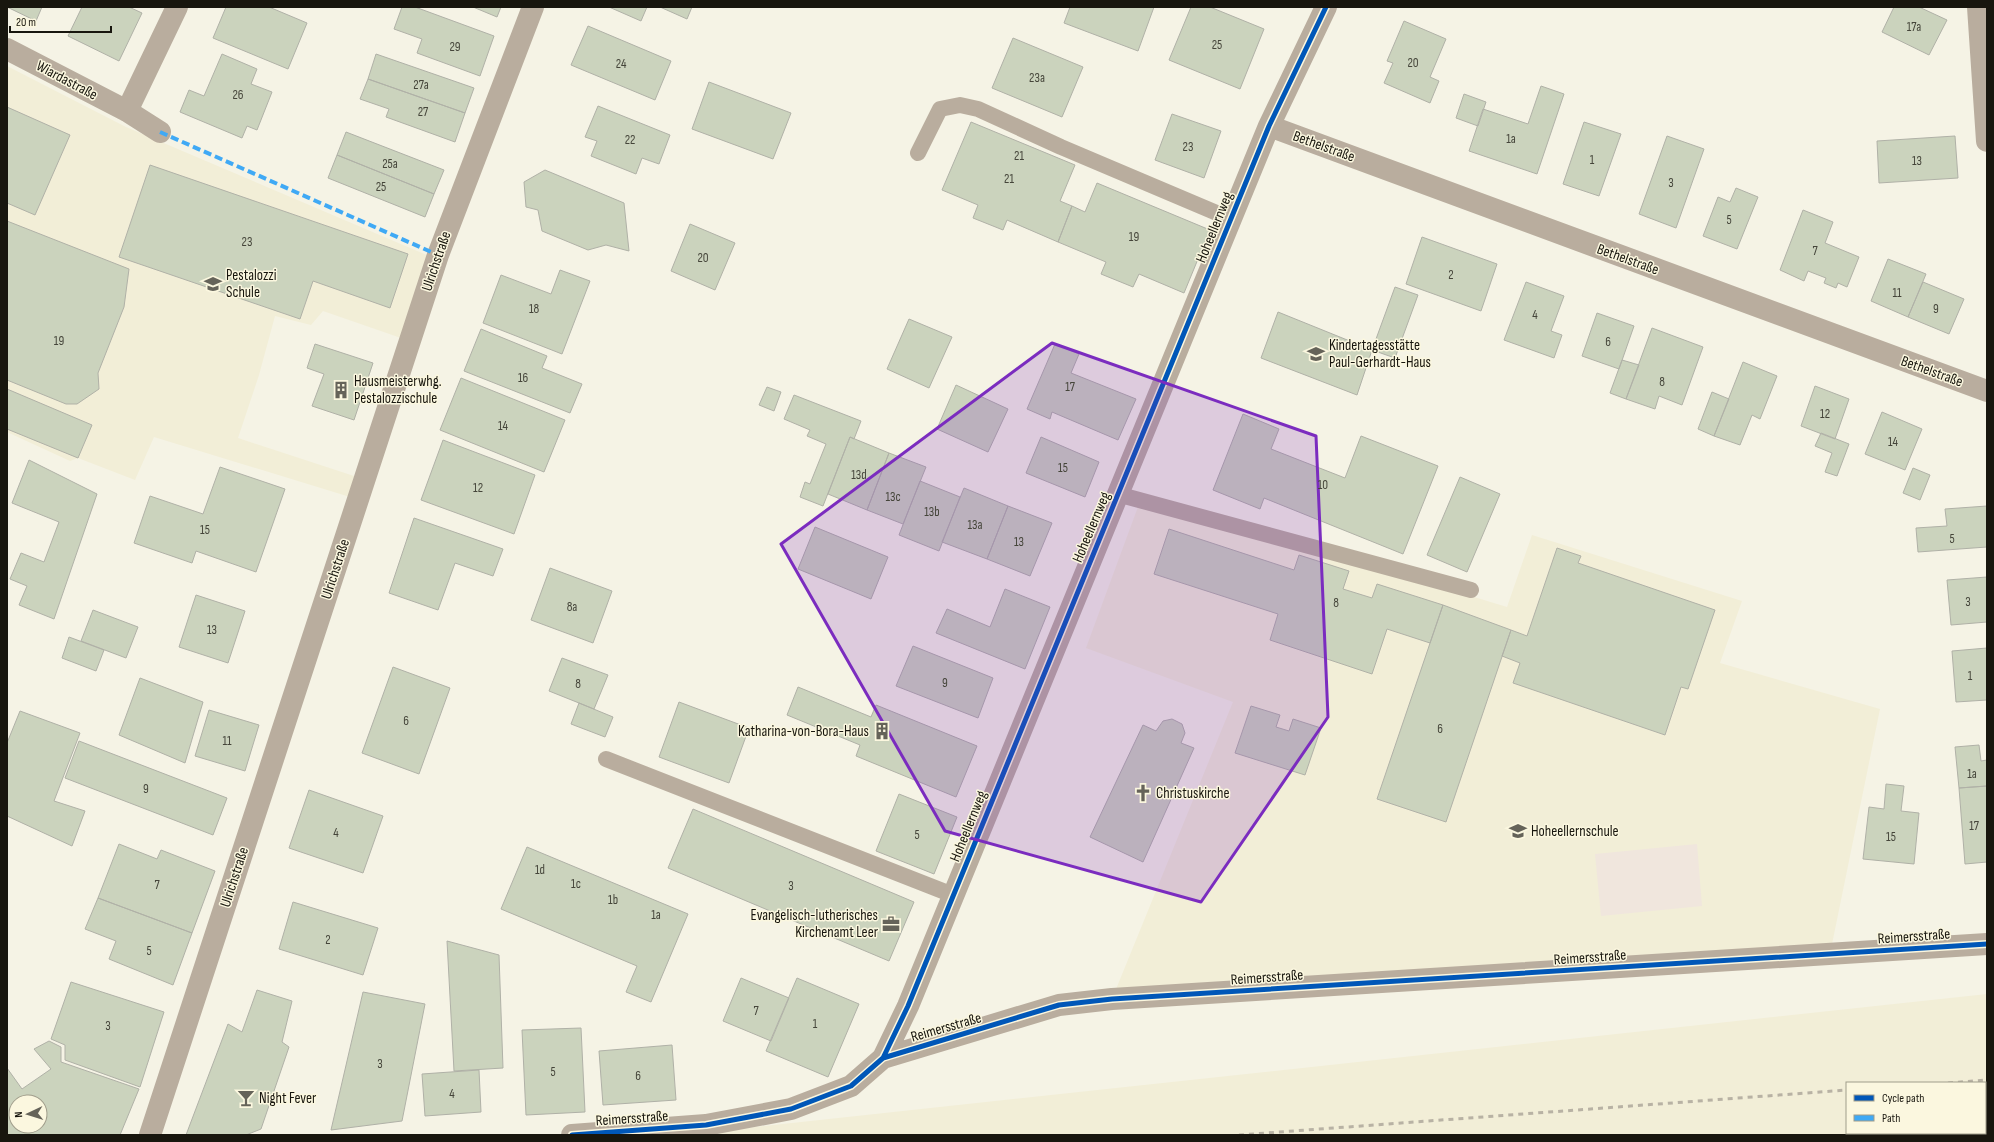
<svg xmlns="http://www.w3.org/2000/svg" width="1994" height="1142" font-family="'Sofia Sans Condensed',sans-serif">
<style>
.built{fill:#f2eed7;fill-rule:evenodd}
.green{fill:#f0e6dd}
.building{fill:#cbd3bd;stroke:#b0b1a7;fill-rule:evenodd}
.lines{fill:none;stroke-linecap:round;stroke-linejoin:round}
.service{stroke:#b9ad9e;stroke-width:16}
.minor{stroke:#b9ad9e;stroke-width:22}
.rail{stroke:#b8b2a4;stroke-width:3;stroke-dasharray:5 5;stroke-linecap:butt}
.quiet{stroke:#3fa9f5;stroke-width:4;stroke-dasharray:8 4;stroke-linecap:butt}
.cycleway-casing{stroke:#fbf7df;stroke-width:8}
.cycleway{stroke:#0057b8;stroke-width:5}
.marked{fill:#7b2cbf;fill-opacity:0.2;stroke:#7b2cbf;stroke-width:3;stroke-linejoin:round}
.labels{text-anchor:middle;stroke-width:3;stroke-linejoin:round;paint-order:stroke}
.number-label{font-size:13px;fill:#45453a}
.street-label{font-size:15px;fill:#18160e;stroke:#fbf7df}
.poi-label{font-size:15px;fill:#18160e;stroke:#fbf7df;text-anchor:start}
</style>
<rect width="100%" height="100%" fill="#f5f3e5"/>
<path class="built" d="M7 66 126 127 429 256 401 338 323 311 311 325 275 316 259 375 238 438 354 476 350 497 154 437 135 480 78 458 70 461 7 432Z
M1142 496 1507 607 1532 535 1742 601 1720 663 1880 709 1830 954 1112 999 1233 702 1086 648Z
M1987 994V1135H681ZM1847 1083H1985V1133H1847Z"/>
<path class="green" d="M1697 844 1702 906 1601 916 1595 854Z"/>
<path class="building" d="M7 7H42L36 21Z
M82 7H129L142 13 119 61 68 36Z
M226 7H269L307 23 288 69 213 38Z
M402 7H415L494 36 480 76 417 53 422 39 394 29Z
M473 7H501L497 17Z
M609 7H647L641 21Z
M660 7H692L687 19Z
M1070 7H1154L1138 51 1064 23Z
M1191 7H1210L1264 29 1240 89 1169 60Z
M1894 7H1919L1947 20 1929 55 1882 32Z
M1404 21 1446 39 1430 77 1439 81 1430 103 1384 83 1393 63 1387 61Z
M588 26 671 61 655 100 571 65Z
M1013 38 1083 67 1062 117 992 88Z
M222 54 257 69 251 84 272 92 257 130 247 126 242 138 180 112 189 90 204 96Z
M376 54 474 88 465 113 368 79Z
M368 79 465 113 455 142 386 117 389 109 360 99Z
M709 82 791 113 773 159 692 129Z
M1541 86 1564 94 1537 174 1469 151 1483 109 1528 124Z
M1464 94 1486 102 1478 126 1456 118Z
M598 106 670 135 659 164 642 158 636 174 591 156 597 141 585 137Z
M7 107 70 135 35 215 7 203Z
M1172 114 1221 131 1204 178 1155 160Z
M971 122 1075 165 1060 201 1072 206 1058 242 1007 220 1003 230 973 218 978 205 942 190Z
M1584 122 1621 134 1599 196 1563 184Z
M346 132 444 170 434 194 337 155Z
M1667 136 1704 149 1676 228 1639 214Z
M1955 136 1958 178 1879 183 1877 141Z
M337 155 434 194 425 217 328 178Z
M150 165 408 254 390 308 313 281 300 319 119 257Z
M545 170 624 203 629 251 606 245 588 250 542 231 538 210 526 207 524 182Z
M1097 183 1210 230 1184 293 1139 274 1133 287 1101 274 1106 262 1058 242 1072 206 1085 212Z
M1736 188 1758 197 1737 249 1703 236 1718 197 1730 202Z
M1803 210 1833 222 1825 243 1859 257 1847 287 1838 283 1836 288 1824 283 1826 278 1808 271 1804 281 1780 270Z
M7 221 129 269 124 307 98 373 99 389 77 404H66L7 380Z
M690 224 735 243 715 290 671 271Z
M1422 237 1497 264 1481 311 1406 284Z
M1888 259 1926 274 1908 317 1871 301Z
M560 270 590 281 562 354 483 323 501 275 551 294Z
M1526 282 1564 296 1551 331 1562 335 1554 358 1504 340Z
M1923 282 1964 299 1949 334 1908 317Z
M1395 287 1418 295 1395 358 1372 350Z
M1278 312 1372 350 1357 395 1261 358Z
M1597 313 1634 326 1619 369 1582 356Z
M909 319 952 337 929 388 887 369Z
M1652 328 1703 347 1682 405 1659 396 1655 409 1626 399Z
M481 329 547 356 542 368 582 384 570 413 464 371Z
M315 344 373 363 354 420 312 406 324 374 307 368Z
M1055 344 1079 354 1071 373 1136 399 1118 440 1052 412 1050 419 1027 409Z
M1622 360 1639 365 1626 399 1610 393Z
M1743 362 1777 376 1760 419 1752 415 1740 445 1714 436Z
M461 378 565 420 544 472 440 430Z
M956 385 1008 409 988 452 937 429Z
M1815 386 1849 399 1835 439 1801 426Z
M767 387 781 392 774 411 759 405Z
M7 389 92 425 78 458 7 429Z
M1712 392 1729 399 1714 436 1698 429Z
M794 395 861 421 854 439 850 437 823 506 800 497 805 482 810 484 826 444 807 436 810 430 784 419Z
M1882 412 1922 429 1905 470 1865 454Z
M1243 414 1279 429 1271 449 1345 478 1361 436 1438 466 1403 554 1264 498 1260 509 1213 490Z
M1821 433 1849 444 1837 476 1825 472 1832 453 1815 446Z
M850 437 889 453 867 510 828 494Z
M1041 437 1099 462 1085 497 1026 473Z
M443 440 535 475 514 534 421 500Z
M889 453 926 467 903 524 867 510Z
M29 460 97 494 54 619 19 605 27 586 10 579 21 553 44 562 59 522 12 503Z
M220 467 285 489 256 572 196 551 192 563 134 543 150 496 203 514Z
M1913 468 1930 475 1920 500 1903 493Z
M1460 477 1500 494 1467 572 1427 555Z
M920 481 960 497 939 551 899 535Z
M964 488 1008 506 987 559 942 542Z
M1008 506 1052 523 1030 576 987 559Z
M1987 506V547L1918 552 1916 528 1947 526 1945 509Z
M414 518 503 549 493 576 455 563 438 610 389 593Z
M815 527 888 557 871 599 798 569Z
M1169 529 1294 570 1299 555 1349 571 1343 589 1372 598 1377 584 1443 605 1430 643 1387 629 1372 674 1270 640 1278 614 1154 574Z
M1557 548 1581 556 1578 563 1715 610 1688 689 1681 687 1665 735 1513 683 1520 663 1502 656 1511 630 1527 636Z
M550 568 612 591 593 643 531 620Z
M1987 577V622L1951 625 1947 580Z
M1005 589 1050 607 1025 669 936 633 947 609 990 627Z
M196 595 245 611 228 663 179 647Z
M1443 605 1511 630 1446 822 1377 799Z
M93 610 138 627 126 658 81 641Z
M69 637 104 650 96 671 62 658Z
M913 646 993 678 978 718 896 686Z
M1987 648V700L1956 702 1952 651Z
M562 658 608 675 594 709 549 691Z
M393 667 450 688 419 774 362 753Z
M140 678 203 702 185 763 119 735Z
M798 687 871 717 876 705 977 746 956 797 856 756 860 745 787 715Z
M679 702 749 728 729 783 659 757Z
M579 703 613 717 605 737 571 724Z
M1251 706 1280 715 1276 727 1289 731 1293 719 1321 728 1305 775 1235 753Z
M209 710 259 725 245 771 195 756Z
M20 711 80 733 54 801 85 811 72 846 7 816V743Z
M1172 719 1182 724 1185 733 1181 743 1194 748 1143 862 1090 837 1143 725 1156 731 1163 721Z
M79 741 227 798 213 835 65 778Z
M1979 745 1981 761 1987 760V786L1959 788 1955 747Z
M1886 784 1904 786 1901 811 1919 813 1914 864 1863 859 1869 807 1884 809Z
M1987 786V862L1965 864 1959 788Z
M309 790 383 816 363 873 289 848Z
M899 794 957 817 934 874 876 851Z
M693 809 914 902 889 961 668 868Z
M119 844 157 859 161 850 215 871 192 933 98 898Z
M527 847 688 914 651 1002 626 992 637 966 501 909Z
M98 898 192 933 173 985 109 959 116 941 85 929Z
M293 902 378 928 363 975 279 949Z
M447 941 499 955 503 1068 454 1071Z
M741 978 789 998 771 1041 723 1021Z
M797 978 859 1004 828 1077 766 1051Z
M71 982 164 1012 140 1087 65 1060V1045L51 1039Z
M257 990 292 1001 282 1042 289 1047 261 1129 246 1135H186L228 1024 242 1032Z
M363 992 425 1004 402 1121 331 1130Z
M581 1028 585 1112 526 1115 522 1030Z
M49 1041 61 1047V1062L139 1089 120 1135H7V1068L22 1089 51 1069 34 1049ZM16 1102H40V1126H16Z
M672 1045 676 1100 603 1105 599 1051Z
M479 1070 481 1112 425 1116 422 1074Z"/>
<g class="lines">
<path class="service" d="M918 153 940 109 960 105 978 109 1061 147 1231 219
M1117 494 1471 590
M606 759 953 895"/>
<path class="minor" d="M1978 7 1987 141
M7 49 127 111 160 132
M127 111 177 7
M1269 126 1987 391
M883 1058 908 1006 1269 126 1326 7
M150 1135 438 255 533 7
M572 1135 706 1125 791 1109 851 1086 883 1058 1059 1005 1112 999 1987 944"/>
<path class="rail" d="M1948 1083 1987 1080
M1239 1135 1847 1090"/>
<path class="quiet" d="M160 132 438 255"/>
<g class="cycleway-casing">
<path id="cycleway" d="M883 1058 908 1006 1269 126 1326 7
M572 1135 706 1125 791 1109 851 1086 883 1058 1059 1005 1112 999 1987 944"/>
</g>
<use href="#cycleway" class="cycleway"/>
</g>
<path class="marked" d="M1052 343 1316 436 1328 717 1201 902 945 831 781 544Z"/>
<defs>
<g id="school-bare" transform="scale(1.38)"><path d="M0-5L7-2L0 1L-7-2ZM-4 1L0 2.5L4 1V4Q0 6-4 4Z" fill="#656359" stroke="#fbf7df" stroke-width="2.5" paint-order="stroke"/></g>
<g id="building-bare" transform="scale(1.38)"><path d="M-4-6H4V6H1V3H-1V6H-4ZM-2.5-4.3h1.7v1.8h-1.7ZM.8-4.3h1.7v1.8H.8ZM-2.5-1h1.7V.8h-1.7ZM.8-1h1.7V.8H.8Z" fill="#656359" stroke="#fbf7df" stroke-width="2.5" paint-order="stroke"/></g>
<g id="church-bare" transform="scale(1.38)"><path d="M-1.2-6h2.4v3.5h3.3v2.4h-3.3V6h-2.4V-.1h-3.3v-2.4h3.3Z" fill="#656359" stroke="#fbf7df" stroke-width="2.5" paint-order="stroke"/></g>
<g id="office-bare" transform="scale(1.38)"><path d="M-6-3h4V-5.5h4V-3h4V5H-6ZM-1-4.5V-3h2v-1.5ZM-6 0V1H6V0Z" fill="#656359" stroke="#fbf7df" stroke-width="2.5" paint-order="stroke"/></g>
<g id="bar-bare" transform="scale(1.38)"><path d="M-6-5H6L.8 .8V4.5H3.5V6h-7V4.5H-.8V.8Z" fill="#656359" stroke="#fbf7df" stroke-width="2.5" paint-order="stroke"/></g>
</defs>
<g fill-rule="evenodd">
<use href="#school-bare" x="213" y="284"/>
<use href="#school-bare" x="1316" y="354"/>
<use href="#building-bare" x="341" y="390"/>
<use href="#building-bare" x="882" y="731"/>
<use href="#church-bare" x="1143" y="793"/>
<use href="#school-bare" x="1518" y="831"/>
<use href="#office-bare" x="891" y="924"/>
<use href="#bar-bare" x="246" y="1098"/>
</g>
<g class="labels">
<g class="number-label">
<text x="1914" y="31">17a</text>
<text x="1217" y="49">25</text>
<text x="455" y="51">29</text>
<text x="1413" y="67">20</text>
<text x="621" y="68">24</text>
<text x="1037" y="82">23a</text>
<text x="421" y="89">27a</text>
<text x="238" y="99">26</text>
<text x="423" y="116">27</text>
<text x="1511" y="143">1a</text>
<text x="630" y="144">22</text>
<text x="1188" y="151">23</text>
<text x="1019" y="160">21</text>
<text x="1592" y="164">1</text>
<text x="1917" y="165">13</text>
<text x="390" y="168">25a</text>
<text x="1009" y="183">21</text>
<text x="1671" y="187">3</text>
<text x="381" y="191">25</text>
<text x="1729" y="224">5</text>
<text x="1134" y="241">19</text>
<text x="247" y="246">23</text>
<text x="1815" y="255">7</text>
<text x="703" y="262">20</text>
<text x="1451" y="279">2</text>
<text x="1897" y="297">11</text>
<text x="534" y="313">18</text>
<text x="1936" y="313">9</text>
<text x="1535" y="319">4</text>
<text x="59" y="345">19</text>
<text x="1608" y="346">6</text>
<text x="523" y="382">16</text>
<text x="1662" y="386">8</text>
<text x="1070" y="391">17</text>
<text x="1825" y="418">12</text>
<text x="503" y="430">14</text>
<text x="1893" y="446">14</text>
<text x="1063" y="472">15</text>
<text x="859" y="479">13d</text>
<text x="1323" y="489">10</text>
<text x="478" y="492">12</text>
<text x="893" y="501">13c</text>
<text x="932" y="516">13b</text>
<text x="975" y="529">13a</text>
<text x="205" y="534">15</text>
<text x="1952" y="543">5</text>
<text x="1019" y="546">13</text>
<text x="1968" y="606">3</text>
<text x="1336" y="607">8</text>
<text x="572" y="611">8a</text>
<text x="212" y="634">13</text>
<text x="1970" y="680">1</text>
<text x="945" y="687">9</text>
<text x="578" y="688">8</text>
<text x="406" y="725">6</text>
<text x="1440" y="733">6</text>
<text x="227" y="745">11</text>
<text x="1972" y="778">1a</text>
<text x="146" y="793">9</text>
<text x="1974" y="830">17</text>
<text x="336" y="837">4</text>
<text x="917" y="839">5</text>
<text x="1891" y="841">15</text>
<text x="540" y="874">1d</text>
<text x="576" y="888">1c</text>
<text x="157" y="889">7</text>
<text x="791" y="890">3</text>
<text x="613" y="904">1b</text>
<text x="656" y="919">1a</text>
<text x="328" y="944">2</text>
<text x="149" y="955">5</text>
<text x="756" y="1015">7</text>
<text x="815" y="1028">1</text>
<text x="108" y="1030">3</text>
<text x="380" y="1068">3</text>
<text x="553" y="1076">5</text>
<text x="638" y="1080">6</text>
<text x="452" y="1098">4</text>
</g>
<g class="street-label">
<text transform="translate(67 80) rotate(28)" y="5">Wiardastraße</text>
<text transform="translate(1324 146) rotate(20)" y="5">Bethelstraße</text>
<text transform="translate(1214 227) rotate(-68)" y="5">Hoheellernweg</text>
<text transform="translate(1628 259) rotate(20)" y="5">Bethelstraße</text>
<text transform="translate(436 261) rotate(-71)" y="5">Ulrichstraße</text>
<text transform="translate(1932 371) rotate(20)" y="5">Bethelstraße</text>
<text transform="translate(1091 527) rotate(-67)" y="5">Hoheellernweg</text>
<text transform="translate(335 569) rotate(-72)" y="5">Ulrichstraße</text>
<text transform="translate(968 826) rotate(-68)" y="5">Hoheellernweg</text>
<text transform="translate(234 877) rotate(-72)" y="5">Ulrichstraße</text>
<text transform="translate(1914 936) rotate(-4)" y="5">Reimersstraße</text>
<text transform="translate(1590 957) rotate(-4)" y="5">Reimersstraße</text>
<text transform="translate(1267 977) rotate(-4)" y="5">Reimersstraße</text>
<text transform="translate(946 1027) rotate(-16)" y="5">Reimersstraße</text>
<text transform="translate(632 1118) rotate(-4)" y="5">Reimersstraße</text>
</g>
<g class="poi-label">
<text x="226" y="280">Pestalozzi<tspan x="226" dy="17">Schule</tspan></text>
<text x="1329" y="350">Kindertagesstätte<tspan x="1329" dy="17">Paul-Gerhardt-Haus</tspan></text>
<text x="354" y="386">Hausmeisterwhg.<tspan x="354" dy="17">Pestalozzischule</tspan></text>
<text x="869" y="736" text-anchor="end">Katharina-von-Bora-Haus</text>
<text x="1156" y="798">Christuskirche</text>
<text x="1531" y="836">Hoheellernschule</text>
<text x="878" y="920" text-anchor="end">Evangelisch-lutherisches<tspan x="878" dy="17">Kirchenamt Leer</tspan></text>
<text x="259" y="1103">Night Fever</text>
</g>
</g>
<rect width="1994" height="1142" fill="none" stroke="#18160e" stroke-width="16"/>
<rect x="1846" y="1082" width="140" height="52" fill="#fbf7df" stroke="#a09d8b"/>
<rect x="1854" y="1095" width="20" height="6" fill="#0057b8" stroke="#a09d8b"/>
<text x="1882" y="1102" font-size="12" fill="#18160e">Cycle path</text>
<rect x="1854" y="1115" width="20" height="6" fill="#3fa9f5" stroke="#a09d8b"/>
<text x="1882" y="1122" font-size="12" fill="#18160e">Path</text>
<g transform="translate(28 1114) rotate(266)"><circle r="19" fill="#fbf7df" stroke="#a09d8b"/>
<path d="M0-3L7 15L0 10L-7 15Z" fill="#656359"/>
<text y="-6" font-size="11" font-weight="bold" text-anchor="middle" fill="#18160e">N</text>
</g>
<path d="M10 26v6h101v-6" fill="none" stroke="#18160e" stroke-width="2"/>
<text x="16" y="26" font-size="12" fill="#18160e" stroke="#fbf7df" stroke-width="3" paint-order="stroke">20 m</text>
</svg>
